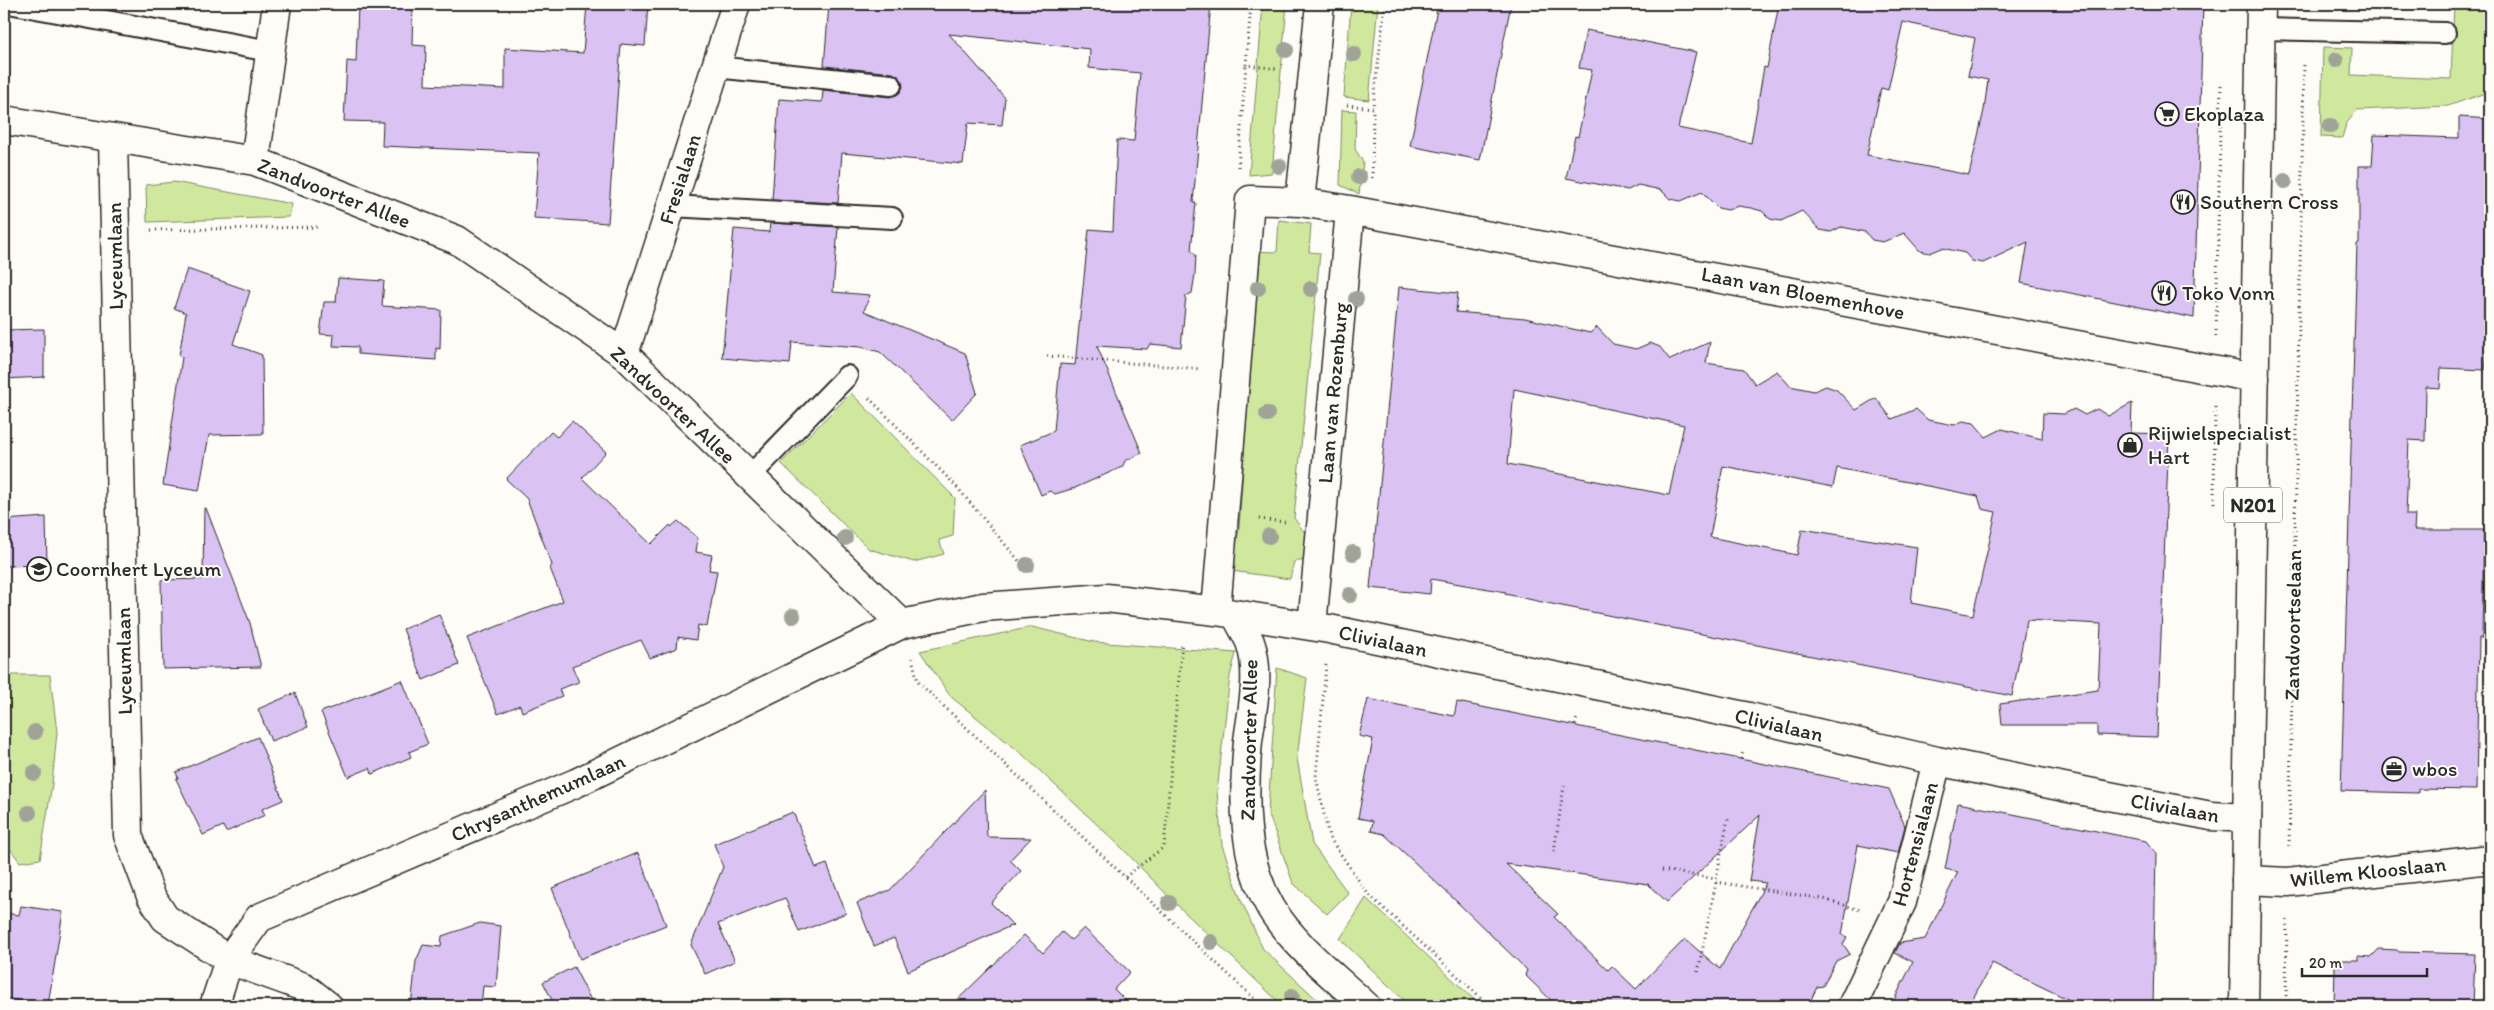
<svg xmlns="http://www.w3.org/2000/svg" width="2494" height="1010" font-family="Itim,sans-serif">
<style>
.green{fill:#d0e89e;stroke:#7e8a64}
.building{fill:#dac2f2;stroke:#2b2b2b;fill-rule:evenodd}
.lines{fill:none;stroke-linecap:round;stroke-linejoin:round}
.lane-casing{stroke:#2b2b2b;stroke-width:24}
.street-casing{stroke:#2b2b2b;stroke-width:31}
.primary-casing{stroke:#2b2b2b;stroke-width:31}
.path{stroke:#2b2b2b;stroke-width:3;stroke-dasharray:1 4;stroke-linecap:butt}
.lane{stroke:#fdfcf7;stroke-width:20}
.street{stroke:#fdfcf7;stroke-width:28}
.primary{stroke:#fdfcf7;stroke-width:28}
.tree{fill:#a0a397}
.labels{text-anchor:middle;stroke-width:4;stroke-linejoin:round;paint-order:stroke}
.shield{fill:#fdfcf7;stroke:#6a6a68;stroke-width:1}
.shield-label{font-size:20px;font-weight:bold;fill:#2b2b2b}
.poi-label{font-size:21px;fill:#2b2b2b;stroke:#fdfcf7;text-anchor:start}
.street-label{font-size:21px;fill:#2b2b2b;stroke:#fdfcf7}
</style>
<rect width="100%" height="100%" fill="#fdfcf7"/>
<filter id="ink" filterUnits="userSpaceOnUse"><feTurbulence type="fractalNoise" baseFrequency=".02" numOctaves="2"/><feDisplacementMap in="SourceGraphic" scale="10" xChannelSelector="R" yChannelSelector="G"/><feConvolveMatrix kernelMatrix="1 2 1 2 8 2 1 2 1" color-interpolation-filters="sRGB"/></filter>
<g filter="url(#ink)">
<path class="green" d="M1263 4H1287L1272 173 1249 175Z
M1351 4H1378L1369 100 1344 97Z
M2454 4H2490L2488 92 2448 106 2357 110 2346 124 2342 138 2321 137 2323 47 2352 48 2351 75 2451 79Z
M1342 110 1356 111 1355 149 1363 162 1359 194 1340 185Z
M174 182 292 204 289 217 147 222 146 185Z
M1279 220 1311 224 1309 252 1320 253 1294 518 1307 536 1306 560 1294 562 1290 579 1231 571 1239 529 1246 423 1226 412 1229 399 1249 394 1253 332 1242 327 1249 251 1277 252Z
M851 393 955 498 953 536 939 540 944 554 914 562 869 549 781 463Z
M1032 627 1094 642 1236 653 1230 676 1217 792 1222 845 1241 900 1263 949 1324 1006H1283L1174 902 1121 847 1022 754 950 696 920 651Z
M1277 668 1307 678 1297 758 1312 844 1348 893 1327 914 1293 883 1268 812Z
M4 675H50L57 732 52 784 40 859 20 862 4 841Z
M1366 898 1481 1006H1410L1340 939Z"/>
<path class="building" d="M358 4H413L412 45 426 46 425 85 505 89V48L583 53 587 4H648L645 46 621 44 608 223 534 218 539 153 382 146 383 122 344 121 347 61 356 62Z
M829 4H1211L1193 203H1196L1191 250 1196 255 1195 274 1192 293 1186 296 1181 347 1150 344 1147 349 1097 346 1142 453 1125 461 1122 467 1075 488 1055 494 1050 491 1041 495 1020 445 1054 431 1060 364 1075 365 1089 229 1113 231 1117 140 1134 141 1140 73 1089 68 1090 49 949 34 1005 98 1002 125 968 123 963 164 842 153 838 203 772 200 779 99 822 102 823 90 890 97 900 92 903 87 902 80 893 73 824 66Z
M1438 4H1511L1480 160 1410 146Z
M1779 4H2203L2194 318 2021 283 2028 242 1983 263 1972 261 1965 253 1942 248 1930 253 1920 251 1904 233 1883 242 1872 240 1865 232 1852 229 1841 227 1831 232 1820 230 1802 211 1781 221 1770 219 1762 211 1751 208 1738 206 1728 210 1718 208 1702 192 1681 201 1670 199 1661 190 1638 185 1628 190 1566 178 1575 136 1578 137 1592 70 1579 68 1586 30 1696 52 1678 128 1751 143 1764 67 1767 68ZM1903 22 1975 38 1968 76 1988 80 1984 110 1969 175 1867 155 1881 88 1888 90Z
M2459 117 2490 119 2488 343 2485 370 2441 368 2440 388 2426 387 2425 441 2409 440 2406 515H2415L2414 530H2484L2482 638H2479L2476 790 2418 789V793L2341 791 2357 244 2359 243V166H2372L2374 135 2459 138Z
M770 223 838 227 833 292 870 295 864 311 965 353 977 393 952 420 880 352 861 347 792 342 790 364 722 358 734 229 769 232Z
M187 269 250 291 233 344 262 355 263 434 209 435 199 491 163 485 182 357 179 356 186 313 174 308Z
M338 278 384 281 382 306 441 310 440 349 436 348V360L358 354V347L333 346 334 335 320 334 324 302H336Z
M1399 287 1458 293 1456 312 1525 318 1590 333 1597 327 1613 344 1636 349 1650 343 1660 347 1670 360 1710 342 1706 363 1744 369 1755 384 1777 371 1790 386 1814 391 1826 386 1837 390 1856 410 1876 398 1892 419 1916 409 1928 420 1954 425 1963 421 1974 423 1986 437 2002 429 2042 439 2043 413 2064 414 2074 409 2085 415 2097 409 2108 416 2132 403 2131 433 2169 434 2157 737 2097 735V725H2002L2000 704 2098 690 2101 624 2027 620 2012 696 1542 602 1505 594 1506 592 1431 579 1430 594 1370 588ZM1514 389 1684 425 1669 495 1508 464ZM1723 466 1833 487 1837 468 1978 496 1982 509 1996 512 1973 615 1911 603 1917 547 1802 529 1797 555 1710 537Z
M44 329V377L4 379V330Z
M572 421 606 452 582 478 617 512 651 544 670 525 671 527 678 521 698 538 696 552 712 555 709 570 717 571 707 627 698 625 696 640 678 637 677 648 650 658 641 640 572 666 579 682 559 689 562 696 522 712 520 705 498 714 467 638 563 601 550 568 552 565 527 499 506 479 551 432 557 437Z
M204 508H206L250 623 261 667 163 669 161 580 203 579Z
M46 517 47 565 4 566V520Z
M439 614 459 665 423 680 403 629Z
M402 680 428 744 409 752 411 757 372 774 370 768 348 777 321 712Z
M295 693 308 727 271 741 258 709Z
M1368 699 1454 716 1457 702 1889 789 1905 826 1898 853 1858 845 1842 935 1847 937 1843 944 1850 954 1836 961 1823 986 1817 987 1808 1006H1557L1525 975 1527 970 1455 900 1384 834 1371 831 1373 821 1358 818 1373 739 1359 736ZM1760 815 1749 881 1766 883 1720 969 1685 939 1636 989 1612 966 1608 970 1554 917 1558 914 1506 864 1648 884 1667 902Z
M258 737 283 800 262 809 265 815 226 832 223 826 203 835 176 779 178 778 176 772Z
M985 790 987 837 1031 838 1010 860 1021 871 991 903 1013 925 908 971 894 938 874 946 857 903 890 890Z
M1958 803 2146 841 2156 853 2153 1006H2082L1992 963 1969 1006H1891L1913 962 1895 953 1900 943 1925 939 1958 872 1945 869Z
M793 812 816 868 827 864 846 913 799 932 785 898 718 924 735 961 705 974 691 945 723 867 714 844Z
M638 853 666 925 580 959 552 888Z
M21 906 63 912 48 1005 4 998V913L19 915Z
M480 923 501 926 496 987 483 986 481 1006H411L416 961 423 945 441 947 442 936Z
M1084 928 1130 972 1114 989 1131 1006H951L1024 935 1043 953 1062 932 1071 940Z
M2379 949 2397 950 2399 952 2475 954 2473 1006H2334L2335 966H2339V960H2358V956L2371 957Z
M574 967 594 1006H555L543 982Z"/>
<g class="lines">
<g class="lane-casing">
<path id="lane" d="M14 4 270 51
M2262 29 2445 33
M715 67 891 85
M671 206 892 218
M750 476 847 376"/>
</g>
<g class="street-casing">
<path id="street" d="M4 120 255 161 457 240 624 354 902 624 983 607 1106 598 1216 611 1329 629 1749 717 1937 761 2088 792 2211 816 2247 818
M113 138 128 835 151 896 165 918 229 960 304 987 328 1006
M255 161 277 4
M1300 202 1320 4
M1350 210 2255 378
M624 354 736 4
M1216 611 1250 200 1300 202 1350 210 1312 626
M1236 615C1240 624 1246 633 1250 642 1261 672 1252 710 1248 741 1243 795 1242 859 1271 908 1294 946 1334 976 1366 1006
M2246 880 2288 882 2490 859
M214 1006 229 960 259 918 576 783 902 624
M1852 1006 1902 902 1937 761"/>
</g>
<g class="primary-casing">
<path id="primary" d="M2244 1006 2261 4"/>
</g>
<path class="path" d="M1251 4 1246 65 1278 69
M1347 105 1373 108 1385 4
M1238 167 1246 65
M1372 178 1373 108
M151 230 320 227
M2216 336 2221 82
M1047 356 1201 369
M869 398 956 486 1025 568
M2214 503 2215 407
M1259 519 1285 522
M912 658 918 682 1262 1006
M1326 665 1316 777 1329 837 1368 894 1490 1006
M1575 725 1577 718
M1741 759 1743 752
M2289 846 2304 62
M1554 851 1564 786
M1662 870 1716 879 1728 819
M1125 877 1164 847 1182 642
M1716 882 1824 899 1860 910
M1698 972 1716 882
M2286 1006 2287 917"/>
<use href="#lane" class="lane"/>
<use href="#street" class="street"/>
<use href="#primary" class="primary"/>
</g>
<g class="tree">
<circle cx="1286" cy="50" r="8"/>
<circle cx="1354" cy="54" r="8"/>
<circle cx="2336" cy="60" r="8"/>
<circle cx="2330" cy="126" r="8"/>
<circle cx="1279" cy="166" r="8"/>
<circle cx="1359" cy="177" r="8"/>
<circle cx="2285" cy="181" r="8"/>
<circle cx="1258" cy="288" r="8"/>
<circle cx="1311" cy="289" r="8"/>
<circle cx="1356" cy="299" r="8"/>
<circle cx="1267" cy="414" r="8"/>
<circle cx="1269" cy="536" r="8"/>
<circle cx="845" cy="538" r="8"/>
<circle cx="1353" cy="553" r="8"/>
<circle cx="1027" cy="565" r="8"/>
<circle cx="1350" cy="595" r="8"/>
<circle cx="793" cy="616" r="8"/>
<circle cx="35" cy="732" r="8"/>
<circle cx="34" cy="773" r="8"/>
<circle cx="29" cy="813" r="8"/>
<circle cx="1169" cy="903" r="8"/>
<circle cx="1211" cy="942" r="8"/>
<circle cx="1292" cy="996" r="8"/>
</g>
</g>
<defs>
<g id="supermarket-ring" transform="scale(1.25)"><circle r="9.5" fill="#fdfcf7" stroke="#2b2b2b" stroke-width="1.5"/><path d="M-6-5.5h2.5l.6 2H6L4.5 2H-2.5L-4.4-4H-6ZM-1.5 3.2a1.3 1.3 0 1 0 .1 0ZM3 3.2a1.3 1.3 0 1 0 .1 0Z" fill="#2b2b2b"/></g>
<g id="restaurant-ring" transform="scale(1.25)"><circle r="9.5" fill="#fdfcf7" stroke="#2b2b2b" stroke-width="1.5"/><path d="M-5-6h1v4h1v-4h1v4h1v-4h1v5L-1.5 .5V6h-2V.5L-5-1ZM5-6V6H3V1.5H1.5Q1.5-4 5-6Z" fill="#2b2b2b"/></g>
<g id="shop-ring" transform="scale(1.25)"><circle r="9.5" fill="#fdfcf7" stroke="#2b2b2b" stroke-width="1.5"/><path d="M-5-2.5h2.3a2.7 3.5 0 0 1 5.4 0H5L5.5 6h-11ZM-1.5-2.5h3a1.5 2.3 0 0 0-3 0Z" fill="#2b2b2b"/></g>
<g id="university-ring" transform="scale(1.25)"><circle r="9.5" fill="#fdfcf7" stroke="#2b2b2b" stroke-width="1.5"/><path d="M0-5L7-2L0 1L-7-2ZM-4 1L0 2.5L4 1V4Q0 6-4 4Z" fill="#2b2b2b"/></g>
<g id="office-ring" transform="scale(1.25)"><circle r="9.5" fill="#fdfcf7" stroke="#2b2b2b" stroke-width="1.5"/><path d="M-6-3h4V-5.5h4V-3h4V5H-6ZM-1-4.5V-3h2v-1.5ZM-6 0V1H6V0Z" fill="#2b2b2b"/></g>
</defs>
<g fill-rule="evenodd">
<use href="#supermarket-ring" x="2167" y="114"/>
<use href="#restaurant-ring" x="2183" y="202"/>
<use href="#restaurant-ring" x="2164" y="293"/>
<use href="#shop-ring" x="2130" y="445"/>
<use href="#university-ring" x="39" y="569"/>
<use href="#office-ring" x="2394" y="769"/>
</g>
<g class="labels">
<rect class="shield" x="2224" y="487.5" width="58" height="35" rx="4"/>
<g class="shield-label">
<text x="2253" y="512">N201</text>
</g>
<g class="poi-label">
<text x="2184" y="121">Ekoplaza</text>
<text x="2200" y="209">Southern Cross</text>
<text x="2182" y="300">Toko Vonn</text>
<text x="2148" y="440">Rijwielspecialist<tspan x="2148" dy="24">Hart</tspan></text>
<text x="56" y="576">Coornhert Lyceum</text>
<text x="2412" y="776">wbos</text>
</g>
<g class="street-label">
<text transform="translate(680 179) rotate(-72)" y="7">Fresialaan</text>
<text transform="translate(334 193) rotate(21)" y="7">Zandvoorter Allee</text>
<text transform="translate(115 256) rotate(-91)" y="7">Lyceumlaan</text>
<text transform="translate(1803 293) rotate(11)" y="7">Laan van Bloemenhove</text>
<text transform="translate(1333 393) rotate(-85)" y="7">Laan van Rozenburg</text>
<text transform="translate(673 405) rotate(43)" y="7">Zandvoorter Allee</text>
<text transform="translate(2293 625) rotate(-89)" y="7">Zandvoortselaan</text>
<text transform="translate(1383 641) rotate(12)" y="7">Clivialaan</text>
<text transform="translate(124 661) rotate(-91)" y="7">Lyceumlaan</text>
<text transform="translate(1779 725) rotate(13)" y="7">Clivialaan</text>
<text transform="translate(1249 740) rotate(-89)" y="7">Zandvoorter Allee</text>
<text transform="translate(538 798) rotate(-24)" y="7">Chrysanthemumlaan</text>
<text transform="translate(2175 808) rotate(10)" y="7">Clivialaan</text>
<text transform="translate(1915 844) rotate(-75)" y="7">Hortensialaan</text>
<text transform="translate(2368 872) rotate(-6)" y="7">Willem Klooslaan</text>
</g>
</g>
<rect width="2494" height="1010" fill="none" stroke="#fdfcf7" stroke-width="20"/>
<rect x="10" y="10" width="2474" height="990" fill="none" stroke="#2b2b2b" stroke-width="2" filter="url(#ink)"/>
<path d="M2302 968v8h125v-8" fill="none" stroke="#2b2b2b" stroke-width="2.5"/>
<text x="2309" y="968" font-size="15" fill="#2b2b2b" stroke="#fdfcf7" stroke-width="4" paint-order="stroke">20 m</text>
</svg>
